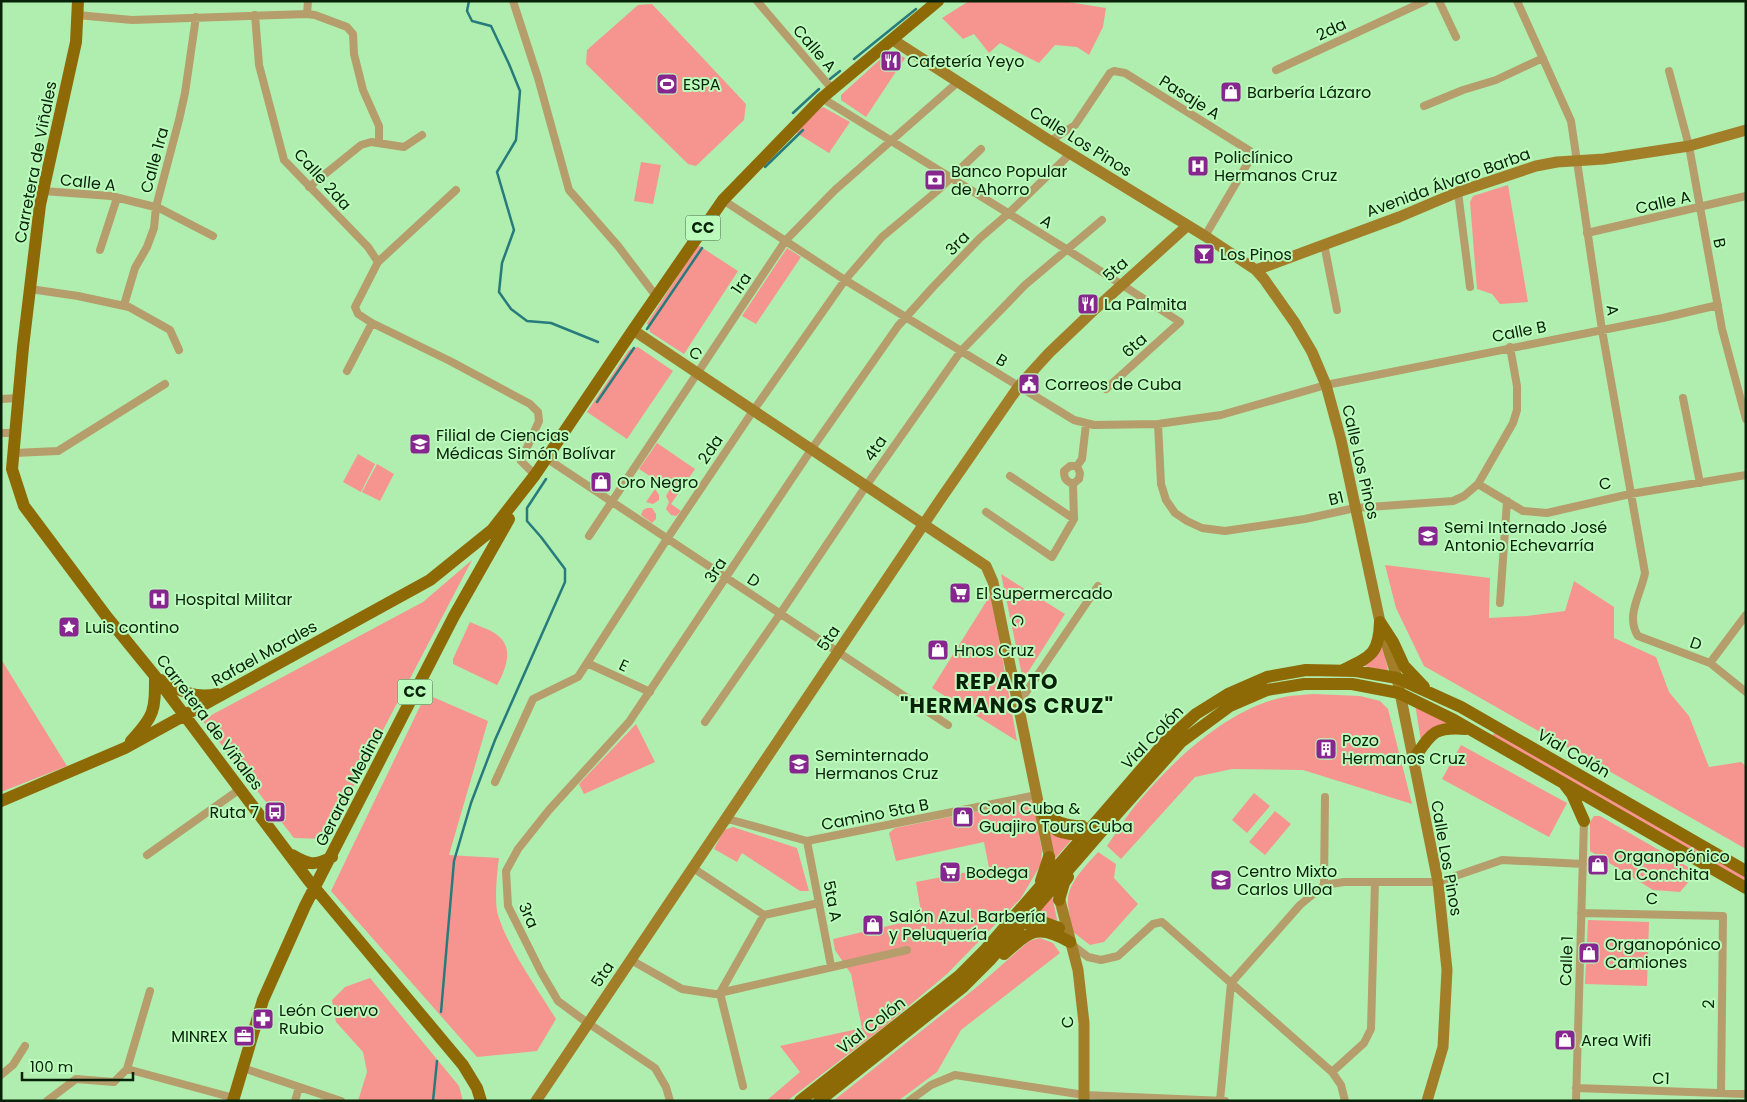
<svg xmlns="http://www.w3.org/2000/svg" width="1747" height="1102" font-family="Poppins,sans-serif">
<style>
.green{fill:#f6958f}
.lines{fill:none;stroke-linecap:round;stroke-linejoin:round}
.stream{stroke:#277b7c;stroke-width:2.5}
.street{stroke:#b69d6c;stroke-width:8}
.secondary{stroke:#a37e29;stroke-width:11}
.primary{stroke:#8e6a07;stroke-width:12}
.labels{text-anchor:middle;stroke-width:4;stroke-linejoin:round;paint-order:stroke}
.shield{fill:#bbfbbb;stroke:#3e623e;stroke-width:1}
.shield-label{font-size:15px;font-weight:bold;fill:#082109}
.street-label{font-size:16px;fill:#082109;stroke:#bbfbbb}
.poi-label{font-size:16px;fill:#082109;stroke:#bbfbbb;text-anchor:start}
.district-label{font-size:21px;font-weight:bold;letter-spacing:1px;fill:#082109;stroke:#bbfbbb}
</style>
<rect width="100%" height="100%" fill="#afeeae"/>
<path class="green" d="M969 1H1062L1106 8 1103 27 1089 55 1077 47 1055 45 1039 63 1000 43 989 53 974 34 963 39 942 18Z
M652 4 746 104 744 120 696 166 688 164 586 64 587 50 638 5Z
M893 51 905 58 866 117 841 100V95L885 55Z
M823 107 850 122 829 153 795 132 818 110Z
M641 162 661 165 653 204 634 201Z
M1508 185 1528 302 1500 304 1492 294 1477 289 1470 202 1473 196Z
M698 245 738 271 684 354 650 332 647 323Z
M787 248 801 257 756 324 742 316Z
M638 347 673 371 627 439 587 412 629 350Z
M657 443 695 469 671 504 681 511 676 516 671 515 666 509 669 502 666 496 670 489 639 469Z
M358 454 375 464 361 492 343 482Z
M377 464 394 474 380 501 362 492Z
M655 489 659 495V500L653 504 646 502Z
M647 508H652L656 514V519L652 523 641 515 643 510Z
M472 560 326 839 294 838 202 720 423 602Z
M1385 565 1490 578 1489 618 1527 616 1565 611 1574 581 1614 607V638L1656 657 1669 692 1689 716 1709 767 1741 762 1746 766V849L1424 666 1396 608Z
M1001 574 1065 614 1023 680Z
M991 594 1017 741 932 688Z
M470 622C478 626 489 629 496 634 515 647 506 669 497 685L453 664V659Z
M1382 640 1388 671 1364 666Z
M1 659 67 766 1 792Z
M426 694 488 721 449 855 499 858C497 872 494 902 498 915 509 950 537 988 556 1019L537 1051 477 1057 331 891Z
M1314 694 1360 696 1380 701 1388 709 1412 804 1303 770 1232 769 1195 777 1121 859 1107 846C1116 833 1125 818 1135 806 1171 762 1227 709 1284 697 1294 695 1304 695 1314 694Z
M1415 704 1451 722 1421 741Z
M636 724 655 762 584 794 579 784Z
M1495 732 1746 876V882L1492 736Z
M1461 745 1567 803 1549 837 1442 779Z
M1254 793 1270 806 1247 833 1232 820Z
M1033 800 1042 851 1041 864 1021 898 947 974 885 1026 787 1101H766L800 1072 780 1046 862 1028 851 974 835 950 833 939 922 918 916 882 989 868 984 842 896 861 889 833 895 828Z
M1275 811 1291 824 1265 855 1249 842Z
M1594 816H1600L1697 872 1680 892 1653 890 1590 851V822Z
M733 827 797 848 809 891H800L742 853 737 862 714 849 724 830Z
M1047 830 1072 839 1053 861Z
M1098 852 1116 864 1114 878 1138 904 1104 942 1090 945 1073 932C1071 924 1069 914 1068 905 1066 884 1085 867 1098 852Z
M1052 895 1057 920 1036 916Z
M1588 920 1649 922 1647 986 1585 984Z
M1040 938 1053 943 1060 953 961 1030 937 1072 898 1101H833L978 986 1029 941Z
M370 978 459 1086 463 1101H358L367 1072 363 1052 336 1022 332 1000 345 987Z"/>
<g class="lines">
<path class="stream" d="M469 1 467 11 472 21 491 26 509 64 520 91 516 140 497 172 514 230 502 263 499 292 511 309 527 321 551 323 598 342
M854 59 916 9
M830 79 840 71
M793 113 819 89
M765 167 803 130
M647 329 702 248
M597 402 634 348
M441 1012 454 861 471 803 495 740 565 582V569L541 537 527 521V508L546 479
M433 1101 437 1061"/>
<path class="street" d="M513 1 538 78 569 190 618 246 656 296
M757 1 832 89
M1439 1 1456 37
M1517 1 1571 121 1602 330 1645 573C1641 594 1625 616 1638 636L1710 663 1746 692
M307 14 308 1
M77 15 132 20 307 14 315 15 347 27 353 34 354 54 363 90 379 126V143
M255 15 259 65 284 160 368 247 378 262
M1276 70 1425 1
M1669 71 1689 146 1722 329 1746 419
M822 98 1066 249 1180 322 1106 389
M1424 106 1463 90 1496 80 1543 58
M1050 141 1075 125 1110 73 1114 71 1125 73 1250 151 1249 161 1205 236
M309 187 361 145 371 142 404 147 422 135
M456 190 378 262 355 307 358 314 372 323 450 361 530 404 538 412 539 421 521 461 535 475
M43 191 111 196 159 208 213 236
M1458 192 1470 287
M723 200 845 280 1074 420 1094 425 1158 424 1221 415 1326 385 1663 318 1718 305
M1587 233 1746 196
M1324 244 1337 310
M100 250 117 198
M30 289 78 296 129 307 170 330 179 350
M124 305 135 268 147 247 154 228 156 207 179 120 185 93 196 17
M347 371 372 323
M1683 398 1700 483
M1 399 19 398
M1158 424 1161 484 1166 500 1175 513 1187 521 1202 528 1225 531 1305 519 1355 508 1453 501 1464 496 1478 484 1513 423 1517 410V386L1510 347
M1 433H16
M14 453 58 451 165 384
M546 458 948 725
M1010 476 1074 519
M1073 484C1066 481 1064 479 1064 471L1070 466H1077
M1478 484 1523 511 1547 513 1630 494 1746 475
M986 512 1052 557 1074 519 1073 484 1079 479 1080 473 1077 466 1082 459 1086 424
M589 536 786 240 835 190 958 82
M1500 603 1507 501
M587 663 650 692
M1710 663 1746 615
M1018 704 1098 586
M705 722 780 614 866 486 961 351 1025 285 1102 220
M495 782 533 699 578 677 667 539 753 411 845 280 882 237 937 191 981 149
M724 823 728 819 807 841 1037 795
M807 841 831 966
M147 855 240 789
M693 868 764 915 819 903
M1324 885 1344 882H1438L1502 860 1583 864
M1324 885 1325 797
M1581 913 1723 916 1721 1093
M1071 944 1088 957 1101 960 1118 956 1153 924 1162 922 1332 1072 1341 1085 1345 1101
M631 960 682 989 715 994 907 950
M243 1068 341 1101
M127 1069 234 1098
M1332 1072 1364 1043 1371 1029 1375 882
M1 1075 13 1065 25 1046
M743 1086 720 993 764 915
M1576 1088 1746 1094
M47 1101 76 1079 114 1082 127 1069 150 991
M295 1101 299 1087
M670 1101 666 1087 655 1068 585 1021 558 1001 541 972 508 906 506 871 518 849 549 810 629 722 811 450 898 326 933 287 980 238 1009 213 1070 154
M909 1101 931 1085 955 1075 1084 1095 1225 1101
M1220 1101 1231 983 1300 905 1324 885
M1576 1101 1584 821"/>
<path class="secondary" d="M893 40 1050 141 1205 236 1256 270 1264 279 1295 323 1312 352 1326 385 1341 440 1380 622 1397 678 1438 882 1447 970 1443 1047 1427 1101
M1256 270 1399 217 1458 192 1536 166 1557 162 1604 159 1689 146 1746 130
M633 330 986 566 993 582 1051 865
M1058 893 1078 970 1084 1023V1101
M536 1101 940 500 1019 386 1049 353 1093 311 1187 226"/>
<path class="primary" d="M78 1 76 42 40 205 23 347 12 469 24 506 107 617 155 676 309 881 463 1065 477 1088 481 1101
M1380 622 1393 642 1404 666 1424 687
M1345 669C1372 656 1379 653 1380 622
M161 680C179 691 196 699 217 694
M131 741C155 715 155 711 155 676
M1413 760C1431 734 1433 726 1466 729
M1565 785 1572 794 1584 821
M1 801 125 748 430 580 492 530 535 475 633 330 723 200 822 98 938 1
M1040 809C1055 836 1060 834 1090 834
M1045 814C1056 823 1068 827 1082 826
M292 855C309 865 314 866 332 857
M1041 881 1049 857
M1059 900 1064 883 1068 877
M1018 924 1040 921 1059 928
M1004 954C1030 931 1037 923 1070 942
M233 1101 263 1000 305 906 454 616 509 519
M800 1101 959 976 986 949 1166 741 1196 714 1228 694 1267 677 1306 670 1356 671 1397 678 1461 707 1746 871
M819 1101 963 987 990 960 1114 817 1181 742 1230 706 1267 690 1304 684H1352L1399 693 1454 720 1746 888"/>
</g>
<defs>
<g id="restaurant-square" transform="scale(1.125)"><rect x="-9" y="-9" width="18" height="18" rx="4" fill="#87268f" stroke="#bbfbbb"/><path d="M-5-6h1v4h1v-4h1v4h1v-4h1v5L-1.5 .5V6h-2V.5L-5-1ZM5-6V6H3V1.5H1.5Q1.5-4 5-6Z" fill="#fff"/></g>
<g id="stadium-square" transform="scale(1.125)"><rect x="-9" y="-9" width="18" height="18" rx="4" fill="#87268f" stroke="#bbfbbb"/><path d="M0-5a6.5 5 0 1 0 0 10a6.5 5 0 1 0 0-10ZM-3.5-1.8h7v3.6h-7Z" fill="#fff"/></g>
<g id="shop-square" transform="scale(1.125)"><rect x="-9" y="-9" width="18" height="18" rx="4" fill="#87268f" stroke="#bbfbbb"/><path d="M-5-2.5h2.3a2.7 3.5 0 0 1 5.4 0H5L5.5 6h-11ZM-1.5-2.5h3a1.5 2.3 0 0 0-3 0Z" fill="#fff"/></g>
<g id="hospital-square" transform="scale(1.125)"><rect x="-9" y="-9" width="18" height="18" rx="4" fill="#87268f" stroke="#bbfbbb"/><path d="M-5-5h3v3.5h4V-5h3V5h-3V1.5h-4V5h-3Z" fill="#fff"/></g>
<g id="bank-square" transform="scale(1.125)"><rect x="-9" y="-9" width="18" height="18" rx="4" fill="#87268f" stroke="#bbfbbb"/><path d="M-6-4H6V4H-6ZM0-2.3a2.3 2.3 0 1 0 0 4.6a2.3 2.3 0 1 0 0-4.6Z" fill="#fff"/></g>
<g id="bar-square" transform="scale(1.125)"><rect x="-9" y="-9" width="18" height="18" rx="4" fill="#87268f" stroke="#bbfbbb"/><path d="M-6-5H6L.8 .8V4.5H3.5V6h-7V4.5H-.8V.8Z" fill="#fff"/></g>
<g id="civic-square" transform="scale(1.125)"><rect x="-9" y="-9" width="18" height="18" rx="4" fill="#87268f" stroke="#bbfbbb"/><path d="M-.6-6.5H3V-4.5H.6V-3L4-1V1h2V6H-6V1h2V-1L-.6-3ZM-1.2 2.5V6h2.4V2.5Z" fill="#fff"/></g>
<g id="university-square" transform="scale(1.125)"><rect x="-9" y="-9" width="18" height="18" rx="4" fill="#87268f" stroke="#bbfbbb"/><path d="M0-5L7-2L0 1L-7-2ZM-4 1L0 2.5L4 1V4Q0 6-4 4Z" fill="#fff"/></g>
<g id="school-square" transform="scale(1.125)"><rect x="-9" y="-9" width="18" height="18" rx="4" fill="#87268f" stroke="#bbfbbb"/><path d="M0-5L7-2L0 1L-7-2ZM-4 1L0 2.5L4 1V4Q0 6-4 4Z" fill="#fff"/></g>
<g id="supermarket-square" transform="scale(1.125)"><rect x="-9" y="-9" width="18" height="18" rx="4" fill="#87268f" stroke="#bbfbbb"/><path d="M-6-5.5h2.5l.6 2H6L4.5 2H-2.5L-4.4-4H-6ZM-1.5 3.2a1.3 1.3 0 1 0 .1 0ZM3 3.2a1.3 1.3 0 1 0 .1 0Z" fill="#fff"/></g>
<g id="sight-square" transform="scale(1.125)"><rect x="-9" y="-9" width="18" height="18" rx="4" fill="#87268f" stroke="#bbfbbb"/><path d="M0-6L1.8-2.2L6-1.7L2.9 1.2L3.7 5.4L0 3.3L-3.7 5.4L-2.9 1.2L-6-1.7L-1.8-2.2Z" fill="#fff"/></g>
<g id="building-square" transform="scale(1.125)"><rect x="-9" y="-9" width="18" height="18" rx="4" fill="#87268f" stroke="#bbfbbb"/><path d="M-4-6H4V6H1V3H-1V6H-4ZM-2.5-4.3h1.7v1.8h-1.7ZM.8-4.3h1.7v1.8H.8ZM-2.5-1h1.7V.8h-1.7ZM.8-1h1.7V.8H.8Z" fill="#fff"/></g>
<g id="bus-square" transform="scale(1.125)"><rect x="-9" y="-9" width="18" height="18" rx="4" fill="#87268f" stroke="#bbfbbb"/><path d="M-5-6H5V4H4V6H2V4H-2V6H-4V4H-5ZM-3.5-4V0h7V-4ZM-3.5 1.2v1.5H-2V1.2ZM2 1.2v1.5H3.5V1.2Z" fill="#fff"/></g>
<g id="pharmacy-square" transform="scale(1.125)"><rect x="-9" y="-9" width="18" height="18" rx="4" fill="#87268f" stroke="#bbfbbb"/><path d="M-2-6h4v4h4v4h-4v4h-4v-4h-4v-4h4Z" fill="#fff"/></g>
<g id="office-square" transform="scale(1.125)"><rect x="-9" y="-9" width="18" height="18" rx="4" fill="#87268f" stroke="#bbfbbb"/><path d="M-6-3h4V-5.5h4V-3h4V5H-6ZM-1-4.5V-3h2v-1.5ZM-6 0V1H6V0Z" fill="#fff"/></g>
</defs>
<g fill-rule="evenodd">
<use href="#restaurant-square" x="891" y="61"/>
<use href="#stadium-square" x="667" y="84"/>
<use href="#shop-square" x="1231" y="92"/>
<use href="#hospital-square" x="1198" y="166"/>
<use href="#bank-square" x="935" y="180"/>
<use href="#bar-square" x="1204" y="254"/>
<use href="#restaurant-square" x="1088" y="304"/>
<use href="#civic-square" x="1029" y="384"/>
<use href="#university-square" x="420" y="444"/>
<use href="#shop-square" x="601" y="482"/>
<use href="#school-square" x="1428" y="536"/>
<use href="#supermarket-square" x="960" y="593"/>
<use href="#hospital-square" x="159" y="599"/>
<use href="#sight-square" x="69" y="627"/>
<use href="#shop-square" x="938" y="650"/>
<use href="#building-square" x="1326" y="749"/>
<use href="#school-square" x="799" y="764"/>
<use href="#bus-square" x="275" y="812"/>
<use href="#shop-square" x="963" y="817"/>
<use href="#shop-square" x="1598" y="865"/>
<use href="#supermarket-square" x="950" y="872"/>
<use href="#school-square" x="1221" y="880"/>
<use href="#shop-square" x="873" y="925"/>
<use href="#shop-square" x="1589" y="953"/>
<use href="#pharmacy-square" x="263" y="1019"/>
<use href="#office-square" x="244" y="1036"/>
<use href="#shop-square" x="1565" y="1040"/>
</g>
<g class="labels">
<g class="shield">
<rect x="685.5" y="215.5" width="35" height="25" rx="4"/>
<rect x="397.5" y="679.5" width="35" height="25" rx="4"/>
</g>
<g class="shield-label">
<text x="703" y="233">CC</text>
<text x="415" y="697">CC</text>
</g>
<g class="street-label">
<text transform="translate(1331 29) rotate(-25)" y="6">2da</text>
<text transform="translate(815 48) rotate(49)" y="6">Calle A</text>
<text transform="translate(1190 97) rotate(32)" y="6">Pasaje A</text>
<text transform="translate(1081 141) rotate(32)" y="6">Calle Los Pinos</text>
<text transform="translate(154 160) rotate(-75)" y="6">Calle 1ra</text>
<text transform="translate(35 162) rotate(-79)" y="6">Carretera de Viñales</text>
<text transform="translate(323 179) rotate(48)" y="6">Calle 2da</text>
<text transform="translate(88 182) rotate(6)" y="6">Calle A</text>
<text transform="translate(1448 182) rotate(-20)" y="6">Avenida Álvaro Barba</text>
<text transform="translate(1663 202) rotate(-13)" y="6">Calle A</text>
<text transform="translate(1047 221) rotate(32)" y="6">A</text>
<text transform="translate(957 243) rotate(-46)" y="6">3ra</text>
<text transform="translate(1720 243) rotate(79)" y="6">B</text>
<text transform="translate(1115 269) rotate(-42)" y="6">5ta</text>
<text transform="translate(741 283) rotate(-56)" y="6">1ra</text>
<text transform="translate(1613 310) rotate(83)" y="6">A</text>
<text transform="translate(1519 331) rotate(-11)" y="6">Calle B</text>
<text transform="translate(1134 345) rotate(-42)" y="6">6ta</text>
<text transform="translate(696 353) rotate(34)" y="6">C</text>
<text transform="translate(1002 360) rotate(31)" y="6">B</text>
<text transform="translate(875 448) rotate(-55)" y="6">4ta</text>
<text transform="translate(710 449) rotate(-56)" y="6">2da</text>
<text transform="translate(1361 462) rotate(77)" y="6">Calle Los Pinos</text>
<text transform="translate(1605 483) rotate(-12)" y="6">C</text>
<text transform="translate(1336 498) rotate(-13)" y="6">B1</text>
<text transform="translate(715 570) rotate(-57)" y="6">3ra</text>
<text transform="translate(754 580) rotate(34)" y="6">D</text>
<text transform="translate(1018 621) rotate(79)" y="6">C</text>
<text transform="translate(828 638) rotate(-56)" y="6">5ta</text>
<text transform="translate(1696 643) rotate(20)" y="6">D</text>
<text transform="translate(264 653) rotate(-29)" y="6">Rafael Morales</text>
<text transform="translate(624 665) rotate(25)" y="6">E</text>
<text transform="translate(210 722) rotate(53)" y="6">Carretera de Viñales</text>
<text transform="translate(1152 737) rotate(-46)" y="6">Vial Colón</text>
<text transform="translate(1574 753) rotate(30)" y="6">Vial Colón</text>
<text transform="translate(349 787) rotate(-63)" y="6">Gerardo Medina</text>
<text transform="translate(875 814) rotate(-11)" y="6">Camino 5ta B</text>
<text transform="translate(1447 858) rotate(80)" y="6">Calle Los Pinos</text>
<text transform="translate(1652 898) rotate(1)" y="6">C</text>
<text transform="translate(833 901) rotate(79)" y="6">5ta A</text>
<text transform="translate(529 915) rotate(66)" y="6">3ra</text>
<text transform="translate(1566 961) rotate(-88)" y="6">Calle 1</text>
<text transform="translate(602 974) rotate(-56)" y="6">5ta</text>
<text transform="translate(1708 1004) rotate(-89)" y="6">2</text>
<text transform="translate(1067 1022) rotate(-94)" y="6">C</text>
<text transform="translate(871 1025) rotate(-38)" y="6">Vial Colón</text>
<text transform="translate(1661 1078) rotate(2)" y="6">C1</text>
</g>
<g class="poi-label">
<text x="907" y="67">Cafetería Yeyo</text>
<text x="683" y="90">ESPA</text>
<text x="1247" y="98">Barbería Lázaro</text>
<text x="1214" y="163">Policlínico<tspan x="1214" dy="18">Hermanos Cruz</tspan></text>
<text x="951" y="177">Banco Popular<tspan x="951" dy="18">de Ahorro</tspan></text>
<text x="1220" y="260">Los Pinos</text>
<text x="1104" y="310">La Palmita</text>
<text x="1045" y="390">Correos de Cuba</text>
<text x="436" y="441">Filial de Ciencias<tspan x="436" dy="18">Médicas Simón Bolívar</tspan></text>
<text x="617" y="488">Oro Negro</text>
<text x="1444" y="533">Semi Internado José<tspan x="1444" dy="18">Antonio Echevarría</tspan></text>
<text x="976" y="599">El Supermercado</text>
<text x="175" y="605">Hospital Militar</text>
<text x="85" y="633">Luis contino</text>
<text x="954" y="656">Hnos Cruz</text>
<text x="1342" y="746">Pozo<tspan x="1342" dy="18">Hermanos Cruz</tspan></text>
<text x="815" y="761">Seminternado<tspan x="815" dy="18">Hermanos Cruz</tspan></text>
<text x="979" y="814">Cool Cuba &amp;<tspan x="979" dy="18">Guajiro Tours Cuba</tspan></text>
<text x="259" y="818" text-anchor="end">Ruta 7</text>
<text x="1614" y="862">Organopónico<tspan x="1614" dy="18">La Conchita</tspan></text>
<text x="1237" y="877">Centro Mixto<tspan x="1237" dy="18">Carlos Ulloa</tspan></text>
<text x="966" y="878">Bodega</text>
<text x="889" y="922">Salón Azul. Barbería<tspan x="889" dy="18">y Peluquería</tspan></text>
<text x="1605" y="950">Organopónico<tspan x="1605" dy="18">Camiones</tspan></text>
<text x="279" y="1016">León Cuervo<tspan x="279" dy="18">Rubio</tspan></text>
<text x="228" y="1042" text-anchor="end">MINREX</text>
<text x="1581" y="1046">Area Wifi</text>
</g>
<g class="district-label">
<text x="1007" y="689">REPARTO<tspan x="1007" dy="24">"HERMANOS CRUZ"</tspan></text>
</g>
</g>
<rect width="1747" height="1102" fill="none" stroke="#082109" stroke-width="5"/>
<path d="M22 1072v8h111v-8" fill="none" stroke="#082109" stroke-width="2.5"/>
<text x="30" y="1072" font-size="15" fill="#082109" stroke="#bbfbbb" stroke-width="4" paint-order="stroke">100 m</text>
</svg>
